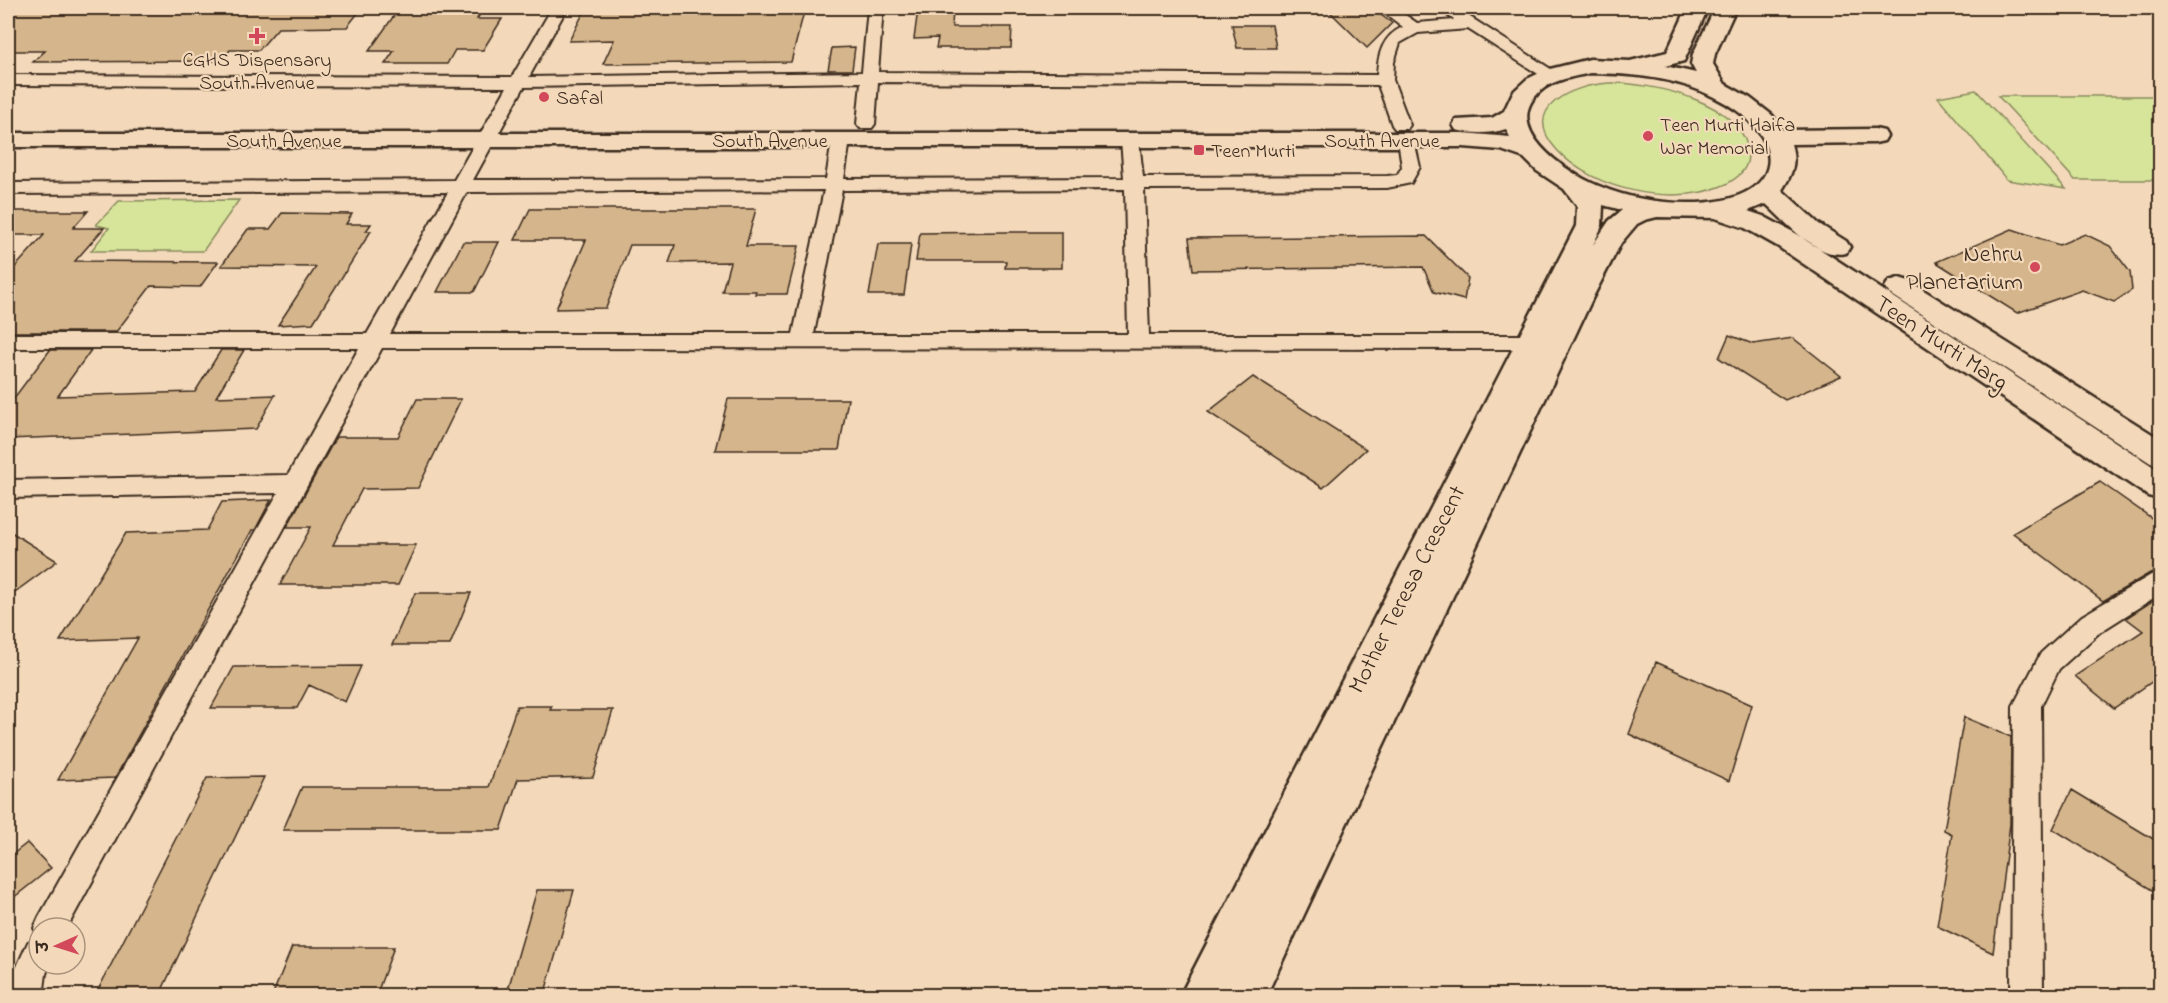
<svg xmlns="http://www.w3.org/2000/svg" width="2168" height="1003" font-family="'Indie Flower','Playpen Sans Deva',sans-serif">
<style>
.green{fill:#d6e599;stroke:#88885c;stroke-width:1.5}
.building{fill:#d5b58b;stroke:#3b2a1e;stroke-width:1.5}
.lines{fill:none;stroke-linecap:round;stroke-linejoin:round}
.street-casing{stroke:#3b2a1e;stroke-width:4}
.secondary-casing{stroke:#3b2a1e;stroke-width:5}
.street{fill:#f3d9ba;fill-rule:evenodd}
.secondary{fill:#f3d9ba;fill-rule:evenodd}
.poi-dot{fill:#d1495b;stroke:#f3d9ba;stroke-width:2}
.labels{text-anchor:middle;stroke-width:4.5;stroke-linejoin:round;paint-order:stroke}
.far-poi-label{font-size:20px;fill:#3b2a1e;stroke:#f3d9ba;text-anchor:start}
.far-street-label{font-size:20px;fill:#3b2a1e;stroke:#f3d9ba}
.poi-label{font-size:24px;fill:#3b2a1e;stroke:#f3d9ba;text-anchor:end}
.street-label{font-size:24px;fill:#3b2a1e;stroke:#f3d9ba}
</style>
<rect width="100%" height="100%" fill="#f3d9ba"/>
<filter id="ink" filterUnits="userSpaceOnUse"><feTurbulence type="fractalNoise" baseFrequency=".0167" numOctaves="2"/><feDisplacementMap in="SourceGraphic" scale="12" xChannelSelector="R" yChannelSelector="G"/><feConvolveMatrix kernelMatrix="1 2 1 2 8 2 1 2 1" color-interpolation-filters="sRGB"/></filter>
<g filter="url(#ink)">
<path class="green" d="M1609 83C1649 82 1748 102 1748 155 1748 172 1733 182 1719 187 1670 206 1593 190 1557 150 1518 108 1573 85 1609 83Z
M1976 90 2066 189 2007 180 1938 97Z
M1998 96H2160V180H2075Z
M239 200 203 251H91L109 228 96 225 119 201Z"/>
<path class="building" d="M8 8H362L347 27 278 28 259 50H230L221 61 33 62 45 51H8Z
M438 8H484L477 19H502L483 50H455L447 64H385L394 51H369L398 10H436Z
M586 8H805L791 62 603 64 614 40 569 41Z
M953 8 952 27H1012L1011 48H936L938 38 914 39 918 9Z
M1326 8H1371L1392 23 1367 48Z
M1232 25H1272L1276 48H1237Z
M855 47 852 70H828L832 48Z
M530 209H756L746 246H799L787 294H755L756 291H722L730 262 669 263 675 245H630L606 308 556 309 586 240H515Z
M8 211H88L73 228H104L75 261 218 262 200 287 151 286 116 332H8V275L44 235H8Z
M282 213 352 214 346 224H371L366 231H371L313 323 278 325 316 267 221 266 248 229H270Z
M2012 229 2059 245 2085 234 2110 246 2130 272 2132 290 2114 302 2082 290 2017 313 1936 262Z
M1007 232H1062V268H1005L1006 261H916L920 233Z
M1426 236 1468 278 1464 300 1434 292 1423 267 1193 270 1189 238Z
M463 242H499L474 292H437Z
M878 244H911L904 295H869Z
M1729 335 1753 344 1793 338 1841 376 1785 400 1719 358Z
M50 350H91L58 396 195 392 221 350H244L216 397 275 395 256 429 8 439V406Z
M1253 377 1366 449 1323 488 1208 412Z
M417 399H461L418 488 362 489 333 545H416L398 585H280L311 527H287L336 437H398Z
M728 399H848L839 450H715Z
M2100 482 2160 524V570L2150 573 2103 601 2013 533Z
M271 500 255 530H252L115 778 58 780 138 638 60 641 126 533 207 530 222 502Z
M8 530 57 561 8 597Z
M415 593H471L450 645H392Z
M2160 596V676L2114 708 2075 676 2143 631 2126 618Z
M1656 662 1752 705 1729 781 1629 734Z
M361 666 345 702 309 685 297 708H211L234 667Z
M517 706H552L550 710H613L593 777 518 779 501 830H283L302 787H489Z
M1964 717 2011 737 2010 824 1993 953 1937 926 1952 834 1944 830Z
M264 777 161 992H97L207 778Z
M2072 790 2160 843V895L2053 829Z
M27 843 51 868 8 902V858Z
M537 890H574L544 996H506Z
M292 947H394L376 996H272Z"/>
<g class="lines">
<g class="street-casing">
<path id="street" d="M552 8H567L529 77 862 72 868 8H883L878 72 1377 75C1378 55 1382 36 1403 27L1378 8H1395L1417 23 1454 20 1438 8H1456L1560 75 1552 80 1546 79 1468 29 1418 33 1400 43 1394 62 1393 80 1410 125 1407 129H1395L1392 125 1378 85 878 82 875 124 872 128H860L857 124 861 82 524 87 473 180 826 179 832 140 835 136H847L850 140 844 179 1124 178 1121 140 1124 136H1136L1139 140 1143 177 1387 176 1397 175 1402 167 1398 140 1401 136H1413L1420 167 1411 183 1387 188 1144 189 1149 335H1529L1537 337 1540 342 1537 347 1529 349 382 348 67 928H39V964H50L46 974 43 996H11L14 973 28 942 38 937 34 928 39 917 278 493 8 498V480L288 475 359 348H8V334H367L448 192 8 194V183L454 180 507 87 8 85V75L512 77ZM1125 189 1128 334H814L842 190ZM824 190 793 334H390L467 192Z
M2160 572V594L2100 632 2059 669 2041 706 2043 996H2011L2013 706 2041 653 2082 616 2151 575Z"/>
</g>
<g class="secondary-casing">
<path id="secondary" d="M1687 8H1708L1684 61 1665 66 1696 73 1691 64 1693 54 1715 8H1736L1715 54 1713 64 1725 84 1750 98 1772 115 1783 130 1875 129 1884 131 1887 136 1884 141 1875 143 1791 144C1797 163 1792 175 1782 190L1819 224 1846 241 1850 247 1846 253C1818 260 1785 221 1766 204L1748 211 1763 216 1797 234 2160 471V499L2148 496 1777 246 1745 228 1715 218 1657 217 1645 220 1637 224 1621 243 1593 297 1266 996H1180L1576 226 1577 206 1564 189 1537 171 1524 158 1501 150 1463 147H8V133H1463L1510 137 1506 129C1491 134 1472 134 1456 130L1453 125 1456 120 1492 118 1504 111 1513 92 1527 79 1546 70 1590 59 1630 61 1667 52ZM1590 73C1633 74 1675 77 1714 97 1790 134 1789 200 1697 203 1663 204 1630 199 1599 186 1566 173 1496 126 1543 89 1556 79 1574 77 1590 73ZM1603 205 1622 210 1609 221 1593 245 1602 226Z
M1899 278 1909 281 2160 439V466L2149 462 1889 293 1885 287 1889 281Z"/>
</g>
<use href="#street" class="street"/>
<use href="#secondary" class="secondary"/>
</g>
</g>
<g class="poi-dot">
<path d="M254 27h6v6h6v6h-6v6h-6v-6h-6v-6h6z"/>
<circle cx="544" cy="97" r="6"/>
<circle cx="1648" cy="136" r="6"/>
<rect x="1193" y="144" width="12" height="12" rx="3"/>
<circle cx="2035" cy="267" r="6"/>
</g>
<g class="labels">
<g class="far-poi-label">
<text x="257" y="66" text-anchor="middle">CGHS Dispensary<tspan x="257" dy="23">South Avenue</tspan></text>
<text x="556" y="104">Safal</text>
<text x="1660" y="131">Teen Murti Haifa<tspan x="1660" dy="23">War Memorial</tspan></text>
<text x="1211" y="157">Teen Murti</text>
</g>
<g class="far-street-label">
<text x="284" y="147">South Avenue</text>
<text x="770" y="147">South Avenue</text>
<text x="1382" y="147">South Avenue</text>
</g>
<g class="poi-label">
<text x="2023" y="261">Nehru<tspan x="2023" dy="28">Planetarium</tspan></text>
</g>
<g class="street-label">
<text transform="translate(1942 342) rotate(33)" y="8">Teen Murti Marg</text>
<text transform="translate(1406 589) rotate(-63)" y="8">Mother Teresa Crescent</text>
</g>
</g>
<rect width="2168" height="1003" fill="none" stroke="#f3d9ba" stroke-width="30"/>
<rect x="15" y="15" width="2138" height="973" fill="none" stroke="#3b2a1e" stroke-width="2" filter="url(#ink)"/>
<g transform="translate(57 946) rotate(267)"><circle r="28" fill="#f3d9ba" stroke="#a9937c" stroke-width="1.5"/>
<path d="M0-4.5L10 22L0 15L-10 22Z" fill="#d1495b"/>
<text y="-9" font-size="16" font-weight="bold" text-anchor="middle" fill="#3b2a1e">उ</text>
</g>
</svg>
